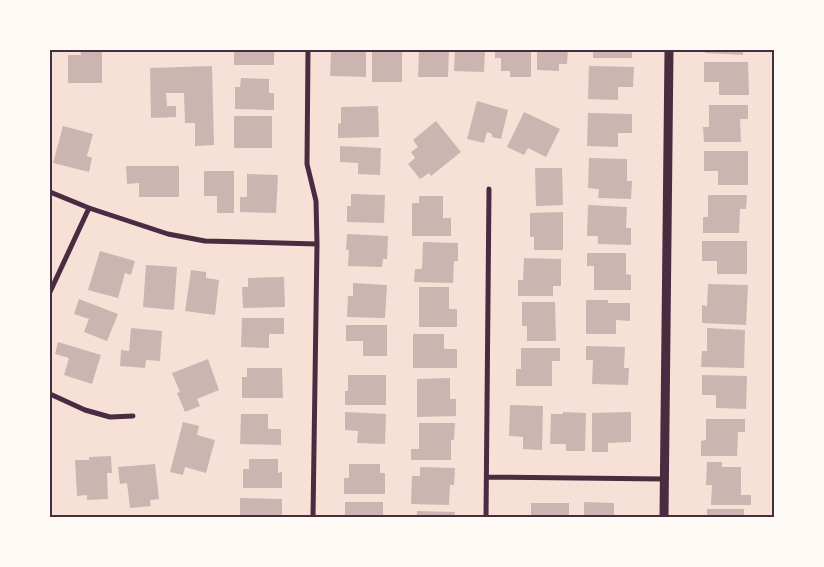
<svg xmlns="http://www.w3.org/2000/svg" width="824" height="567" font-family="'Alegreya Sans',sans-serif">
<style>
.building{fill:#ccb4b1}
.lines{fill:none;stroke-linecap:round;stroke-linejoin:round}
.minor{stroke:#4a2c40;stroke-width:5}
.tertiary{stroke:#4a2c40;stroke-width:9}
.neatline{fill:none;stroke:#4a2c40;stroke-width:2}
</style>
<rect width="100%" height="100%" fill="#f7e1d7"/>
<path class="building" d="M80 50H102V83H68V55H81Z
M234 50H274V65H234Z
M331 50H366V77L330 76Z
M372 50H402V82H372Z
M419 50H449L448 77H418Z
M455 50H485L484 72 454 71Z
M495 50H531V77H510V71H501V58H495Z
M537 50H568L567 64H559V71L537 70Z
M593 50H632V58H593Z
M705 50H743V55L705 53Z
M704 62H748L749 95H719V82H704Z
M212 66 214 145 195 146V123H185L184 93H166L167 106H176V117L151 118 150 68Z
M589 66 634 67 633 87H618V100L588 99Z
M241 78 269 79V93H274V110L235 109V87H240Z
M477 101 508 110 501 139 492 137V134L487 132 484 143 467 139Z
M709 105H748V119H740L741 142H704L703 127H709Z
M378 106 379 137 338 138V124L341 123V107Z
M524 112 560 129 546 157 528 148 524 155 507 147Z
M588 113 632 114V133H618V147L587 146Z
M234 116H272V148H234Z
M436 121 461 152 431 176 429 173 420 179 408 164 415 158 411 152 418 147 413 140Z
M63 126 93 134 87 156 92 158 89 172 53 163Z
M340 146 381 148 380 175 358 174V163L340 162Z
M704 151H748V185H718V171H704Z
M589 158 627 159V181H632L631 199 598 198 599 189 588 188Z
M126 166H179V197H139V183L127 184Z
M535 168H562L563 205 536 206Z
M204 171H234V213H217V196H204Z
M247 174 278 175 276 213 240 212V197H247Z
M351 194 385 195 384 223 347 222V206H351Z
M708 195H747L746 209H740L739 233H703V217H708Z
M419 196H443V218H451V236H412V203H419Z
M588 205 627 207 626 228H631V245L598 244V236H587Z
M563 212V250H534V237H530V213Z
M347 234 388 236 387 259H383L382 267 348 266 349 250H346Z
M702 241H747V274H717V261H702Z
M423 242 458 243V261H454L453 283 414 282 415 269H422Z
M100 251 135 261 131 275 125 273 118 298 88 290Z
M587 253H626V274L631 275V290H594V266H587Z
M524 258 561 259V286H553V296H518V280H523Z
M146 265 177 267 174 310 143 307Z
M191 270 206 272V278L219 280 215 315 185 311Z
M284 277 285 307 243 308 242 287H248V278Z
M353 283 387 285 385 318 347 317 348 296H353Z
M708 284 748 285 746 325 702 323V305L707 306Z
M419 287H449V309H457V327H419Z
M79 299 118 314 107 341 84 332 89 319 74 314Z
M586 300H608V303H630V321L616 320V334H586Z
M522 302H555L556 341H527V326H522Z
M242 318H284V334H269V348L241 347Z
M346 325H387V356H363V341H346Z
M131 328 162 331 160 361 146 360 145 368 120 366 121 350 129 351Z
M707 328 745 330 744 368 701 367 702 351H707Z
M413 334H444V349H457V368H413Z
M58 342 101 355 92 384 64 375 69 358 55 354Z
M586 346 625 347 624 368H629L628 385 592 384 593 360H586Z
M521 348H560V361H552V386H516V369H521Z
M208 359 219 390 197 399 200 406 185 412 177 393 180 392 172 373Z
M247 368H282L283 398H242V377H247Z
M348 375H386V405H345V391H348Z
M702 375 747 376 746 409 716 408V395H702Z
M450 378V399H456V416L417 417V379Z
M510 405 543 406 542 450 523 449V437L509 436Z
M345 412 386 414 385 444 357 443 358 431 345 430Z
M563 412 586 413 585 451H566V444H550L551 414H563Z
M631 412V442L608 443V452H592V413Z
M241 414H268V429H281V445L240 444Z
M706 419H745V432H738L737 456H701V441L706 440Z
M183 422 199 426 197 435 215 440 206 473 185 467 183 475 170 472Z
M419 423H455L454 440H451V460H411V449H419Z
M111 456 112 473H107L108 499 87 500V495L77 496 75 460H89V457Z
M249 459H278V473L282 472V488H243V469H249Z
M707 462H722V467H741V495H751V505H711L712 485H706Z
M155 464 159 499 150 500 151 506 130 508 127 483 120 484 118 467Z
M349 464H380V473H385V494H344V478H349Z
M420 467 455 468 454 485H450L449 505 411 504 412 476H420Z
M240 498 282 499V515H266V517H240Z
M345 502H383V517H345Z
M584 502 614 503V517H584Z
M531 503H569V517H531Z
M707 509H744V517H707Z
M417 511 455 512 454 517H417Z"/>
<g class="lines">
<path class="minor" d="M308 50 307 164 316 201 317 244 313 517
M50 192 89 208 168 234 205 241 317 244
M50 292 89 208
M50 394 85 410 110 417 133 416
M487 477 664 479
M486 517 489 189"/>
<path class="tertiary" d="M664 517 669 50"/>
</g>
<rect width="824" height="567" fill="none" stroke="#fffaf5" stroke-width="102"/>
<rect x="51" y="51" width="722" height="465" class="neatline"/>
</svg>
